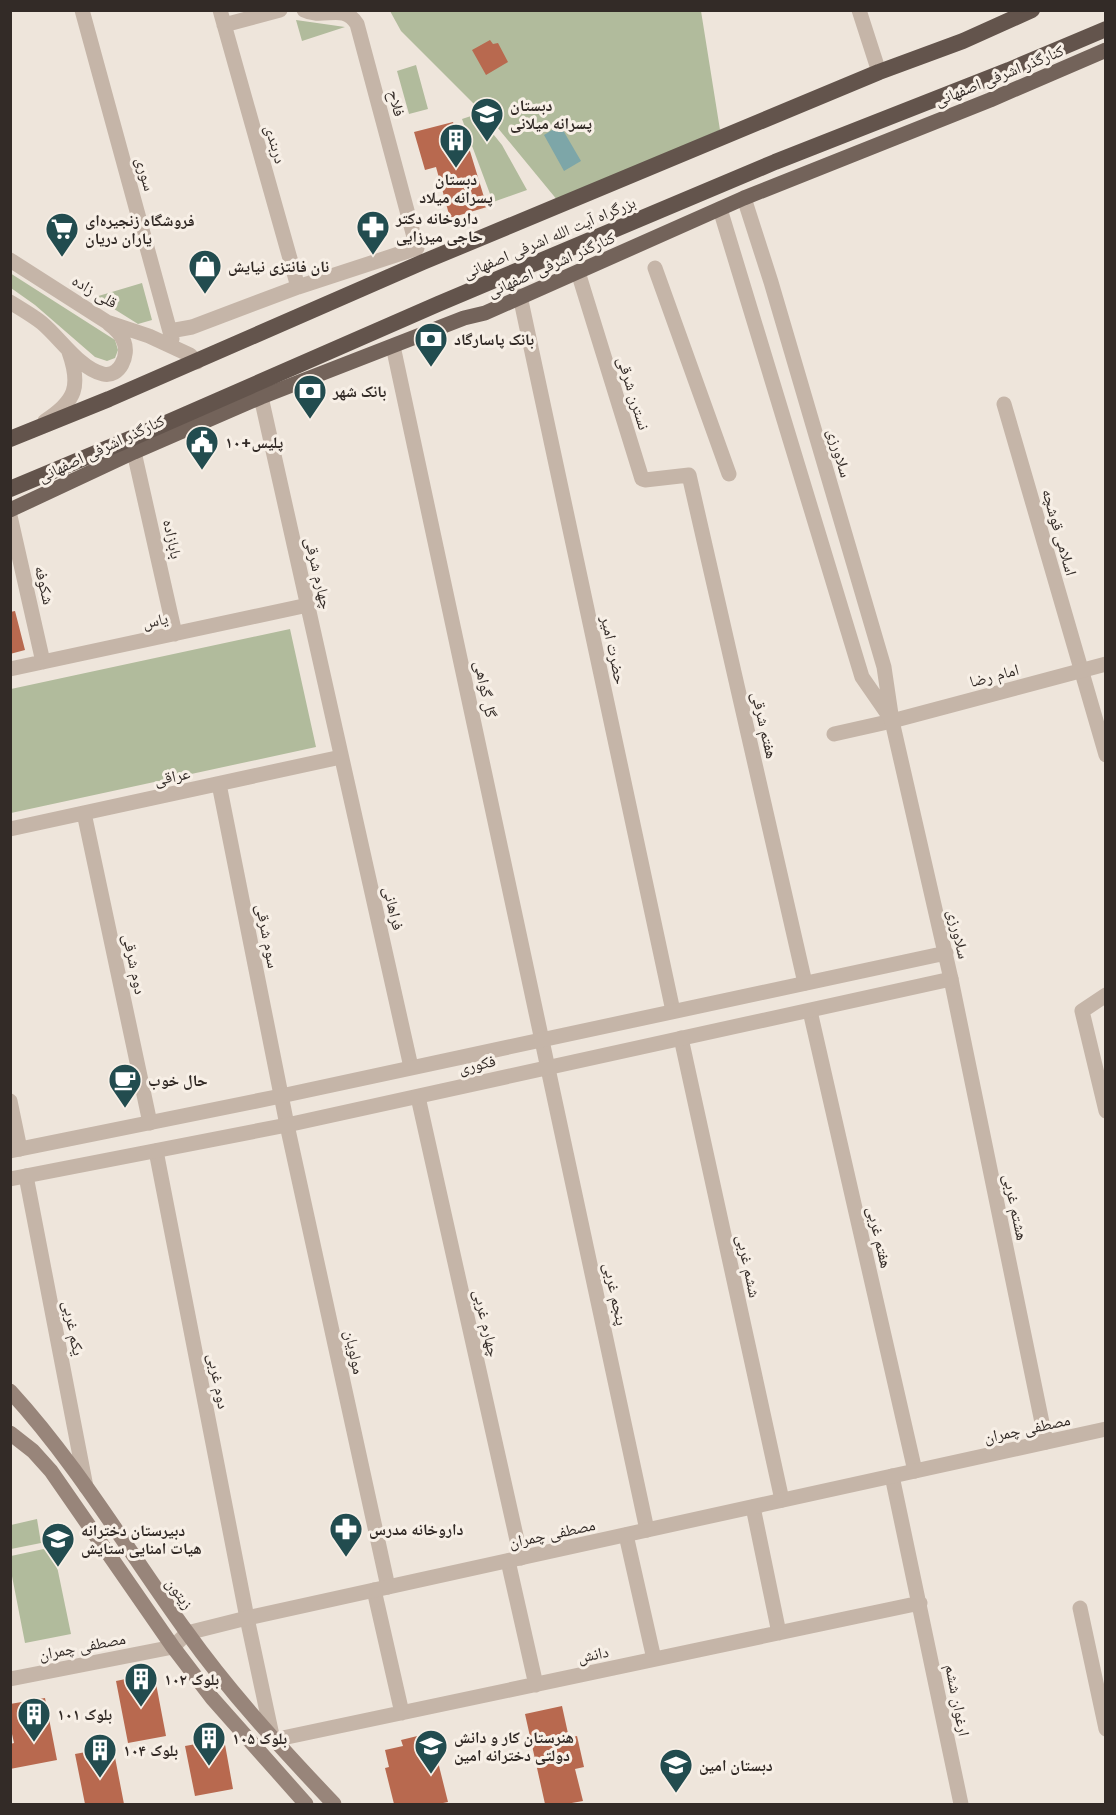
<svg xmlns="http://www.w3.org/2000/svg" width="1116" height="1815" font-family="Inter,'Noto Naskh Arabic',sans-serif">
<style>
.green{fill:#b1bb9c}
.water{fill:#7da6a8}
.building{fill:#b8694f}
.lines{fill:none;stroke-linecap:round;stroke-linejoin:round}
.minor{stroke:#c5b5a8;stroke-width:15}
.tertiary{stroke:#c5b5a8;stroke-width:15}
.secondary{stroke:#98857a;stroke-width:15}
.primary{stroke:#73635a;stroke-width:15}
.trunk{stroke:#63544c;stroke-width:16}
.labels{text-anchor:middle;stroke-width:6;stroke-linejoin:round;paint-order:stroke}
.street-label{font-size:16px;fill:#332b27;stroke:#f7efe6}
.poi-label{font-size:16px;font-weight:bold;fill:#332b27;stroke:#f7efe6;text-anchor:start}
</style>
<rect width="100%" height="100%" fill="#eee5db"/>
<path class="green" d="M390 11H701L720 130 558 201 497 127 401 31Z
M296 20 345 27 302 41Z
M416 65 428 109 409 114 397 71Z
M477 114 502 145 527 190 493 202 462 119Z
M10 273 115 340 118 350 115 358 107 361 95 357 35 305 11 288Z
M142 283 152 320 138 324 95 297Z
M290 629 316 747 11 813V689Z
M37 1519 41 1543 11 1549V1525Z
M53 1547 71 1634 25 1643 11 1571V1556Z"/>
<path class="water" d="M560 125 581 161 564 171 544 135Z"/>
<path class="building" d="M490 40 493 44 498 43 508 62 486 75 472 50Z
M453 122 459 140 466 138 487 207 450 218 436 167 425 170 414 132Z
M15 611 25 650 10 654V612Z
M154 1673 166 1736 128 1743 116 1681Z
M45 1698 57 1760 10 1769V1744L14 1743 10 1725V1704Z
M562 1706 569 1738 577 1736 584 1767 575 1769 583 1801 566 1804H545L525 1714Z
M438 1731 442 1748 435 1750 448 1802 438 1804H394L385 1768 389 1767 385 1750 403 1746 401 1740Z
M224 1739 233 1789 195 1796 185 1746Z
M113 1747 124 1804H85L75 1754Z"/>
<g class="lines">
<path class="minor" d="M82 10 172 339
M220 10 298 287
M859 10 879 72
M224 25 280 10
M655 268 729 474
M578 272 642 479 645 480 689 475 805 983
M520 296 673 1011
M170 331 192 327 298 287 417 248 357 24C343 2 324 20 304 10
M393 346 647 1530
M261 397 411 1067
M1004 404 1106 755
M134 452 175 634
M10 516 43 662
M10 669 308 605
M834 734 892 721
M219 784 287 1125 388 1587
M84 813 150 1123
M10 829 341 757
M951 979 1046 1442
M1106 995 1082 1011 1106 1111
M810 1011 915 1471
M681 1038 782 1500
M418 1097 521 1558
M10 1101 20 1149
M156 1151 247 1618 273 1740 920 1603
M26 1176 86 1487
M892 1476 961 1804
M753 1507 779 1633
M626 1535 654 1659
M508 1561 536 1685
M374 1590 402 1713
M1080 1608 1106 1729"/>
<path class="tertiary" d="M720 209 862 677 889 716
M10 260 107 322 149 336 190 355 197 362
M10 302C21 309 32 315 42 323 60 338 80 369 103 374 120 378 129 355 124 342 121 334 116 329 109 324
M45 421C76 401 81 386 69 352
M892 721 1106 664
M10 1151 281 1096 946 953
M10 1179 287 1125 951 979 892 721 884 667 771 282 744 198
M10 1679 173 1647 187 1633 247 1618 1106 1429"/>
<path class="secondary" d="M10 1391C77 1464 128 1551 186 1631 230 1693 282 1749 334 1804
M10 1433 33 1451 51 1471 173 1647 212 1698 306 1804"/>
<path class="primary" d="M10 510 134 452 261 397 464 318 485 313 744 198 990 100 1106 50"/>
<path class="trunk" d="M10 439 109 399 423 262 879 72 963 41 1032 10
M10 489 132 438 438 304 775 162 1009 70 1106 29"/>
</g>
<defs>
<g id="school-pin" transform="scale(1.725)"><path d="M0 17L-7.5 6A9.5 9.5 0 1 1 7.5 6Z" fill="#224c4f" stroke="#f7efe6"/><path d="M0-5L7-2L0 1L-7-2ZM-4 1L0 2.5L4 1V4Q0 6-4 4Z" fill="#fff"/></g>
<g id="building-pin" transform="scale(1.725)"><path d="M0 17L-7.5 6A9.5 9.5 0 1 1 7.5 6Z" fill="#224c4f" stroke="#f7efe6"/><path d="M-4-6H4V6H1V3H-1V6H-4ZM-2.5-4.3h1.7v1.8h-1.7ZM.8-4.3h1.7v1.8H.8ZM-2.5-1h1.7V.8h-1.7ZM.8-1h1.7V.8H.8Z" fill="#fff"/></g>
<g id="pharmacy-pin" transform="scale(1.725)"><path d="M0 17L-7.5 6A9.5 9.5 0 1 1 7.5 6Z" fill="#224c4f" stroke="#f7efe6"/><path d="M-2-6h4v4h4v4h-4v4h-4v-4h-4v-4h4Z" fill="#fff"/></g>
<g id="supermarket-pin" transform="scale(1.725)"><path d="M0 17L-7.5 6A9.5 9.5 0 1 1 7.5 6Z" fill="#224c4f" stroke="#f7efe6"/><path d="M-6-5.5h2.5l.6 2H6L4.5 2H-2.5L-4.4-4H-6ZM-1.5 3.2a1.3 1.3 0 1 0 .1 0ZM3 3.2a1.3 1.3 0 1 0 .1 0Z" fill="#fff"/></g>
<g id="shop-pin" transform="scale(1.725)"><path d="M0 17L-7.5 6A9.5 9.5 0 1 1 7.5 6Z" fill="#224c4f" stroke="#f7efe6"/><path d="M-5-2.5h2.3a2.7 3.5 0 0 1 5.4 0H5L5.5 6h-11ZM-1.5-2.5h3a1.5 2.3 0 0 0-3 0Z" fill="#fff"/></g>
<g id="bank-pin" transform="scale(1.725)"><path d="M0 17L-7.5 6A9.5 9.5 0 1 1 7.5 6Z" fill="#224c4f" stroke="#f7efe6"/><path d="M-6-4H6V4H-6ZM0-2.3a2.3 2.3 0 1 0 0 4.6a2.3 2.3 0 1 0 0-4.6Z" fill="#fff"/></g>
<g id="civic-pin" transform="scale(1.725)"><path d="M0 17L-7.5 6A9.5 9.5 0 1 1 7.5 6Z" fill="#224c4f" stroke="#f7efe6"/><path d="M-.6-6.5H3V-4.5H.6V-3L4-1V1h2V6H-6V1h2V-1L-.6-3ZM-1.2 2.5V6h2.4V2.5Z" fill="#fff"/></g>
<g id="cafe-pin" transform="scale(1.725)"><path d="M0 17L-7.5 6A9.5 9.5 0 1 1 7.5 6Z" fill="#224c4f" stroke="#f7efe6"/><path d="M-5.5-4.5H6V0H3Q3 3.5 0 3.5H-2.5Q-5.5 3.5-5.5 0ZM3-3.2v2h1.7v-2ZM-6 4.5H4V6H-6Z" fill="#fff"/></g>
</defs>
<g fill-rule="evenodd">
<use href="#school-pin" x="487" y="114"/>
<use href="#building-pin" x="456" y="140"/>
<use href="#pharmacy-pin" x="373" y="227"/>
<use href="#supermarket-pin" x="62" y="229"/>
<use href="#shop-pin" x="205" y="266"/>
<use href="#bank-pin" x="431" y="339"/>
<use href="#bank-pin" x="310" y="391"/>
<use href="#civic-pin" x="202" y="442"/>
<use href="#cafe-pin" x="125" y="1080"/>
<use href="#pharmacy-pin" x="346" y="1529"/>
<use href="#school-pin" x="58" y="1539"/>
<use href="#building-pin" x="141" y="1679"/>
<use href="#building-pin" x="34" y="1714"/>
<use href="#building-pin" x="209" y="1738"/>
<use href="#school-pin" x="431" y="1746"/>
<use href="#building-pin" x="100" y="1750"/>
<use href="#school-pin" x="676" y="1765"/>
</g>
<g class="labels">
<g class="street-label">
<text transform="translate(999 75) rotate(-22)" y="6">کنارگذر اشرفی اصفهانی</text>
<text transform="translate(397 103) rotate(75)" y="6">فلاح</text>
<text transform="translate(276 144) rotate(74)" y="6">دربندی</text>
<text transform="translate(146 174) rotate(75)" y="6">سوری</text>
<text transform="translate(549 237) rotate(-23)" y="6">بزرگراه آیت الله اشرفی اصفهانی</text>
<text transform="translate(551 264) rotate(-24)" y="6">کنارگذر اشرفی اصفهانی</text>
<text transform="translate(95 291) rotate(31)" y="6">قلی زاده</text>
<text transform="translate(634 393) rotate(73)" y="6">نسترن شرقی</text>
<text transform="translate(101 448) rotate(-25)" y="6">کنارگذر اشرفی اصفهانی</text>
<text transform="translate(840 453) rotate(74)" y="6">سلاورزی</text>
<text transform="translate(1060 532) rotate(74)" y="6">اسلامی قوشچه</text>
<text transform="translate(173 539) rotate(78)" y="6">بابازاده</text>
<text transform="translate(319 573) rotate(77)" y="6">چهارم شرقی</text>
<text transform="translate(45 585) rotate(77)" y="6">شکوفه</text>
<text transform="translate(155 620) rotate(-12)" y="6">یاس</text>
<text transform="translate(614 650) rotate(78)" y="6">حضرت امیر</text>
<text transform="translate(994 675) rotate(-15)" y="6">امام رضا</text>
<text transform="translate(486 689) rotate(78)" y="6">گل گواهی</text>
<text transform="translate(765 725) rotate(77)" y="6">هفتم شرقی</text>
<text transform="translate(172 776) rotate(-12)" y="6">عراقی</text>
<text transform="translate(394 908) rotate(77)" y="6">فراهانی</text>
<text transform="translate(959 934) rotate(77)" y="6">سلاورزی</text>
<text transform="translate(268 936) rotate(79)" y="6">سوم شرقی</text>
<text transform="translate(135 964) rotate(78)" y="6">دوم شرقی</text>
<text transform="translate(477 1064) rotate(-13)" y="6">فکوری</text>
<text transform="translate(1016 1207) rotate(78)" y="6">هشتم غربی</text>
<text transform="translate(880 1237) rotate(77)" y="6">هفتم غربی</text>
<text transform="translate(749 1266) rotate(78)" y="6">ششم غربی</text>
<text transform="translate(616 1294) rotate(78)" y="6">پنجم غربی</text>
<text transform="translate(487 1323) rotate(77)" y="6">چهارم غربی</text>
<text transform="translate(74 1328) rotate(79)" y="6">یکم غربی</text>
<text transform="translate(355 1352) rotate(78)" y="6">مولویان</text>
<text transform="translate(219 1381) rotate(79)" y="6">دوم غربی</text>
<text transform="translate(1027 1428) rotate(-12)" y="6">مصطفی چمران</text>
<text transform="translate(552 1533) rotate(-12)" y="6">مصطفی چمران</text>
<text transform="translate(180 1593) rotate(54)" y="6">زیتون</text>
<text transform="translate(82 1646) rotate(-11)" y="6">مصطفی چمران</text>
<text transform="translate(593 1654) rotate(-12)" y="6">دانش</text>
<text transform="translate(958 1700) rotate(79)" y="6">ارغوان ششم</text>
</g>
<g class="poi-label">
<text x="510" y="111">دبستان<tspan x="510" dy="18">پسرانه میلانی</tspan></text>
<text x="456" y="185" text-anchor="middle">دبستان<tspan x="456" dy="18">پسرانه میلاد</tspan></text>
<text x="396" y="224">داروخانه دکتر<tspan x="396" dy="18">حاجی میرزایی</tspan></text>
<text x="85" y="226">فروشگاه زنجیره‌ای<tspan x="85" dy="18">یاران دریان</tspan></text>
<text x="228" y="272">نان فانتزی نیایش</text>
<text x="454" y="345">بانک پاسارگاد</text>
<text x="333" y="397">بانک شهر</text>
<text x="225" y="448">پلیس+۱۰</text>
<text x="148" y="1086">حال خوب</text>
<text x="369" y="1535">داروخانه مدرس</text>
<text x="81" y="1536">دبیرستان دخترانه<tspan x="81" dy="18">هیات امنایی ستایش</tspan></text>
<text x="164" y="1685">بلوک ۱۰۲</text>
<text x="57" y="1720">بلوک ۱۰۱</text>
<text x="454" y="1743">هنرستان کار و دانش<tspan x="454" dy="18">دولتی دخترانه امین</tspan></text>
<text x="232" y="1744">بلوک ۱۰۵</text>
<text x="123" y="1756">بلوک ۱۰۴</text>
<text x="699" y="1771">دبستان امین</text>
</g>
</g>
<rect width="1116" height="1815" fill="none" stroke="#332b27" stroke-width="24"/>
</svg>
